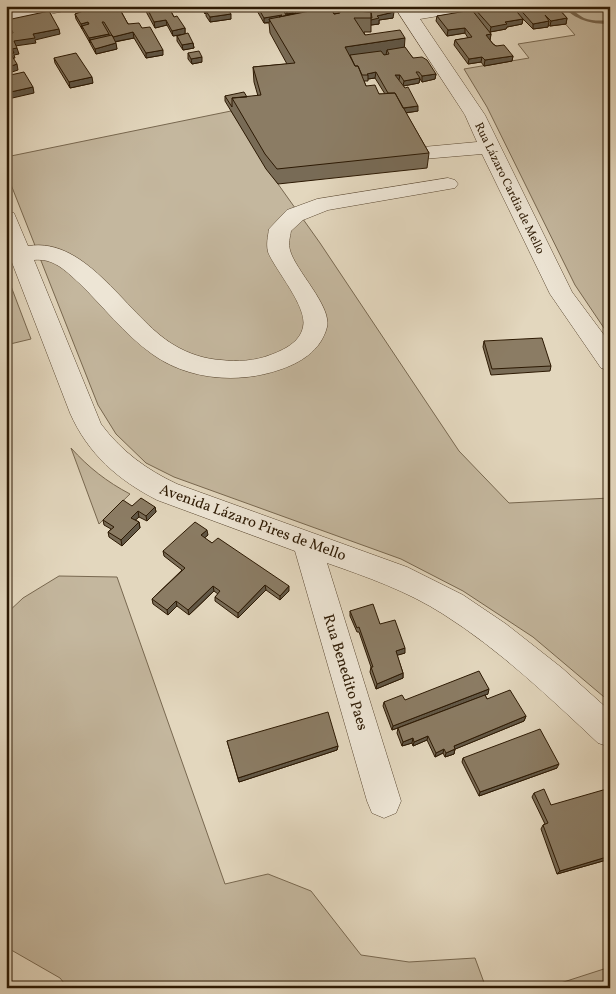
<svg xmlns="http://www.w3.org/2000/svg" width="616" height="994" font-family="Vollkorn,serif">
<style>
.green{fill:#c4b79e;stroke:#786850}
.lines{fill:none;stroke-linecap:round;stroke-linejoin:round}
.stream{fill:#75644d;fill-rule:evenodd}
.minor-casing{stroke:#5a4832;stroke-width:1}
.minor{fill:#ede5d5;fill-rule:evenodd}
.wall{fill:#786b56;stroke:#2c1903;fill-rule:evenodd}
.shaded-wall{fill:#615746;stroke:#2c1903}
.building{fill:#8b7c64;stroke:#2c1903}
.labels{text-anchor:middle;stroke-width:4.5;stroke-linejoin:round;paint-order:stroke}
.far-street-label{font-size:12px;fill:#2c1903;stroke:#ede5d5}
.street-label{font-size:15px;fill:#2c1903;stroke:#ede5d5}
</style>
<rect width="100%" height="100%" fill="#e3d7be"/>
<filter id="stains"><feTurbulence type="fractalNoise" baseFrequency=".004" numOctaves="4"/><feColorMatrix values="0 0 0 0 .2 0 0 0 0 .09 0 0 0 0 .02 0 0 0 .5 -.17"/></filter>
<radialGradient id="worn" r=".72"><stop offset=".6" stop-color="#630" stop-opacity="0"/><stop offset="1" stop-color="#630" stop-opacity=".3"/></radialGradient>
<path class="green" d="M550 6H610V337L575 285 487 107 464 69 529 58 518 44 575 35Z
M231 111 278 184 320 243 459 451 509 503 610 498V702L533 637 463 591 401 559 174 477 146 463 116 434 98 405 6 172V157Z
M6 273 31 339 6 345Z
M71 448C88 467 107 482 130 494L99 524Z
M59 576 117 577 225 884 268 874 311 891 361 955 409 962 475 958 486 988H68L60 978 6 947V614L23 598Z
M610 967V988H545Z"/>
<g class="lines">
<path class="stream" d="M562 6C571 6 576 14 584 18 592 21 601 21 610 20V24C590 24 576 20 562 6Z"/>
<g class="minor-casing">
<path id="minor" d="M39 6H70L68 10 6 24V14Z
M394 6H411L413 10 437 6H477L475 10 469 11 420 19 485 115 572 292 610 343V371L601 368 550 294 482 154 423 159 416 157 413 153 416 149 423 147 477 142 465 115Z
M448 178 455 180 458 184 455 188 328 210 303 220 291 231C290 237 288 244 290 250 295 270 332 306 327 327 321 351 300 363 279 370 238 384 188 380 152 354 124 334 103 306 79 283 65 270 53 258 34 260L101 424C121 451 147 470 177 484L407 567 463 595 506 624 562 668 610 711V747L598 743C549 697 500 650 443 614 407 591 367 577 327 563L401 801 396 813 384 818 372 813 367 801 295 551 157 500C118 480 88 454 70 413L6 247V211L14 213 28 246C88 236 128 318 174 345 189 354 205 359 221 360 237 362 255 361 270 355 284 350 300 342 303 327 308 307 275 270 268 252 266 244 268 236 269 229L287 210 317 199Z"/>
</g>
<use href="#minor" class="minor"/>
</g>
<path class="wall" d="M83 6H118L128 24 142 28 163 55 146 58 134 38 115 42 117 49 96 54 91 45 90 43 82 29 76 19 75 14 84 11Z
M143 6H168L174 17 185 28V34L173 36 167 25 155 28Z
M201 6H225V9L231 19 210 22 206 16V13L205 14Z
M256 6H281L286 15 293 13 287 14 282 6H309L311 10H322L340 7V6H389L393 18 379 20V24L371 25V32H364L365 35 404 47 413 58 436 74 435 79 422 82 420 79 419 83 403 86 418 111 406 113 429 153 427 168 278 184 266 169 225 101V96L247 97 258 96 254 82 253 67 287 64 270 33 269 23H264L256 9ZM375 78 385 94H379L366 86 364 81H368V79Z
M514 6H556L567 18 566 24 550 26 548 25V27L533 29 523 19 522 24 507 27 506 29 490 32 491 34 490 40 493 44 513 56 512 61 484 66 481 62 468 64 454 45 455 40 468 38 465 33 447 36 436 21 437 16 474 12V8H514Z
M177 36 193 43 194 48 183 50 177 41Z
M188 53 202 62 192 64 188 59Z
M54 58 93 83 70 88 55 63Z
M484 341 551 366 550 371 491 375 483 347Z
M155 507 156 512 147 521 139 517 135 520 139 522 140 528 122 546 109 537 108 532 111 529 104 525 103 520Z
M208 535 204 538 212 543 289 591 280 600 266 590 238 618 215 601V597L218 594 214 591 189 615 177 606 168 615 153 604 152 599 182 570 164 556 163 551Z
M350 611 380 624 405 653 397 655 403 673V678L376 689 370 672 371 667 359 632H357L350 616Z
M488 694 485 695 487 699 526 716 524 721 455 749 454 754 445 757 443 753 435 757 427 740 413 746 412 743 402 746 397 733 398 728 392 730 383 706 384 702Z
M227 741 338 746 337 750 239 782Z
M463 758 557 768 479 796 462 762Z
M534 793 551 805 610 859 557 874 541 829 543 825 545 824 532 797Z"/>
<path class="shaded-wall" d="M8 6H28L29 7 6 12V7Z
M215 6H225V10L206 11V13L205 14 204 8Z
M293 8V13L287 14V9Z
M394 12 393 18 379 20V24L371 25V20L377 16Z
M231 14V19L210 22V17Z
M282 15 279 21 269 19 270 22 264 23V18Z
M567 18 566 24 550 26 551 21Z
M523 19 522 24 507 27 506 29 490 32 491 27 505 22Z
M166 20 167 25 155 28 154 22Z
M549 21 548 27 533 29V24Z
M88 22 89 28 82 26V29L81 24Z
M185 28V34L173 36 172 31Z
M465 28V33L447 36 448 30Z
M59 29 60 34 35 40 36 43 15 46 14 41 33 34Z
M133 32 134 38 113 42V37Z
M109 34 110 39 90 40V43L89 38Z
M491 34 490 40H485L486 35Z
M405 38 404 52 387 50 386 55 347 61 345 47Z
M116 43 117 49 96 54 95 49Z
M193 43 194 48 183 50 182 45Z
M17 48 19 54 14 55 15 58 6 60V54L12 49Z
M163 50V55L146 58V53Z
M513 56 512 61 484 66 485 60Z
M202 57V62L192 64 191 59Z
M482 57 481 62 468 64 469 59Z
M17 64 18 70 6 74V68Z
M376 72 375 78 368 79V75L367 74Z
M436 74 435 79 422 82V76Z
M395 75H400L399 80 394 81Z
M92 77 93 83 70 88 69 82Z
M420 78 419 83 403 86 404 81Z
M33 87 34 93 8 99 9 102H6V93Z
M418 106V111L397 114 398 109Z
M155 507 156 512 147 521 146 516Z
M138 511 139 517 132 523 131 518Z
M139 522 140 528 122 546 121 540Z
M207 530 208 535 201 541V535Z
M265 585 266 590 238 618V613Z
M213 586 214 591 189 615 188 610Z
M289 586V591L280 600V596Z
M176 601 177 606 168 615 167 610Z
M405 648V653L395 656 396 651Z
M403 673V678L376 689 377 684Z
M489 689 488 694 392 730 393 726Z
M526 716 524 721 453 750 454 746Z
M428 736 427 740 413 746 414 742Z
M413 738 412 743 402 746 403 742Z
M338 746 337 750 239 782 238 778Z
M444 749 443 753 435 757 436 753Z
M455 749 454 754 445 757 446 753Z
M559 764 557 768 479 796 480 792Z
M610 856V859L557 874 560 871Z"/>
<path class="building" d="M84 6H118L128 24 139 23 142 28 150 27 163 50 146 53 133 32 113 37 104 22H102L109 34 89 38 82 26 89 24 88 22 81 24 75 14 86 10Z
M146 6H168L174 17 177 16 185 28 172 31 166 20 154 22Z
M203 6H215L204 8Z
M257 6H281L286 15 296 13 293 8 287 9 285 6H309L311 10 279 17 282 15 264 18Z
M343 6H389L394 12 377 16 379 18 371 20V12L339 10V13L334 14 332 10H322Z
M492 6H512L523 19 505 22 507 24 491 27 474 8Z
M517 6H556L567 18 551 21 545 15 549 21 533 24Z
M227 8 231 14 210 17 206 11Z
M315 10H332L334 14 340 13 339 10 371 12 372 18H354L365 35 400 30 405 38 345 47 355 66H358L366 86 375 85 379 94 395 93 429 153 277 169 265 154 232 98 261 95 253 67 295 63 269 19Z
M472 10 491 34 486 35 493 44 496 46 504 45 513 56 485 60 482 57 469 59 455 40 472 37 465 28 448 30 437 16Z
M49 11 59 29 33 34 35 38 14 41 17 48 12 49 14 53 6 54V34L13 33 7 20Z
M188 33 193 43 182 45 177 36Z
M112 35 116 43 95 49 90 40Z
M405 47 413 58 422 57 427 60 436 74 422 76 419 72H416L420 78 404 81 400 75H395L405 88 408 87 418 106 403 108 395 93H388L376 72 367 74 368 75H362L358 66H355L350 55 381 51 384 55 389 54 387 50Z
M199 51 202 57 191 59 188 53Z
M76 53 92 77 69 82 54 58Z
M12 56 17 64 6 68V57Z
M24 72 33 87 6 93V76Z
M244 92 247 97 232 98V107L225 96Z
M542 338 551 366 492 369 484 341Z
M141 498 155 507 146 516 138 511 131 518 139 522 121 540 108 532 114 527 103 520 123 500 132 506Z
M195 522 207 530 201 535 212 543 218 538 289 586 280 596 265 585 238 613 215 597 220 591 213 586 188 610 176 601 167 610 152 599 185 568 163 551Z
M373 604 380 624 395 620 405 648 396 651 403 673 377 684 371 667H373L359 627 357 628 350 611Z
M479 671 489 689 393 726 384 702 402 695 405 700Z
M510 690 526 716 454 746 455 749 446 753 444 749 436 753 428 736 414 742 413 738 403 742 398 728 485 695 487 699Z
M328 712 338 746 238 778 227 741Z
M540 729 559 764 480 792 463 758Z
M610 788V856L560 871 543 825 548 823 534 793 544 789 551 805Z"/>
<g class="labels">
<g class="far-street-label">
<text transform="translate(510 188) rotate(64)" y="4">Rua Lázaro Cardia de Mello</text>
</g>
<g class="street-label">
<text transform="translate(253 522) rotate(20)" y="5">Avenida Lázaro Pires de Mello</text>
<text transform="translate(346 672) rotate(73)" y="5">Rua Benedito Paes</text>
</g>
</g>
<rect width="616" height="994" fill="none" stroke="#e3d7be" stroke-width="25"/>
<rect x="8" y="8" width="601" height="979" fill="none" stroke="#2c1903" stroke-width="2.5"/>
<rect x="12" y="12" width="591" height="969" fill="none" stroke="#2c1903"/>
<rect width="100%" height="100%" filter="url(#stains)"/>
<rect width="100%" height="100%" fill="url(#worn)"/>
</svg>
